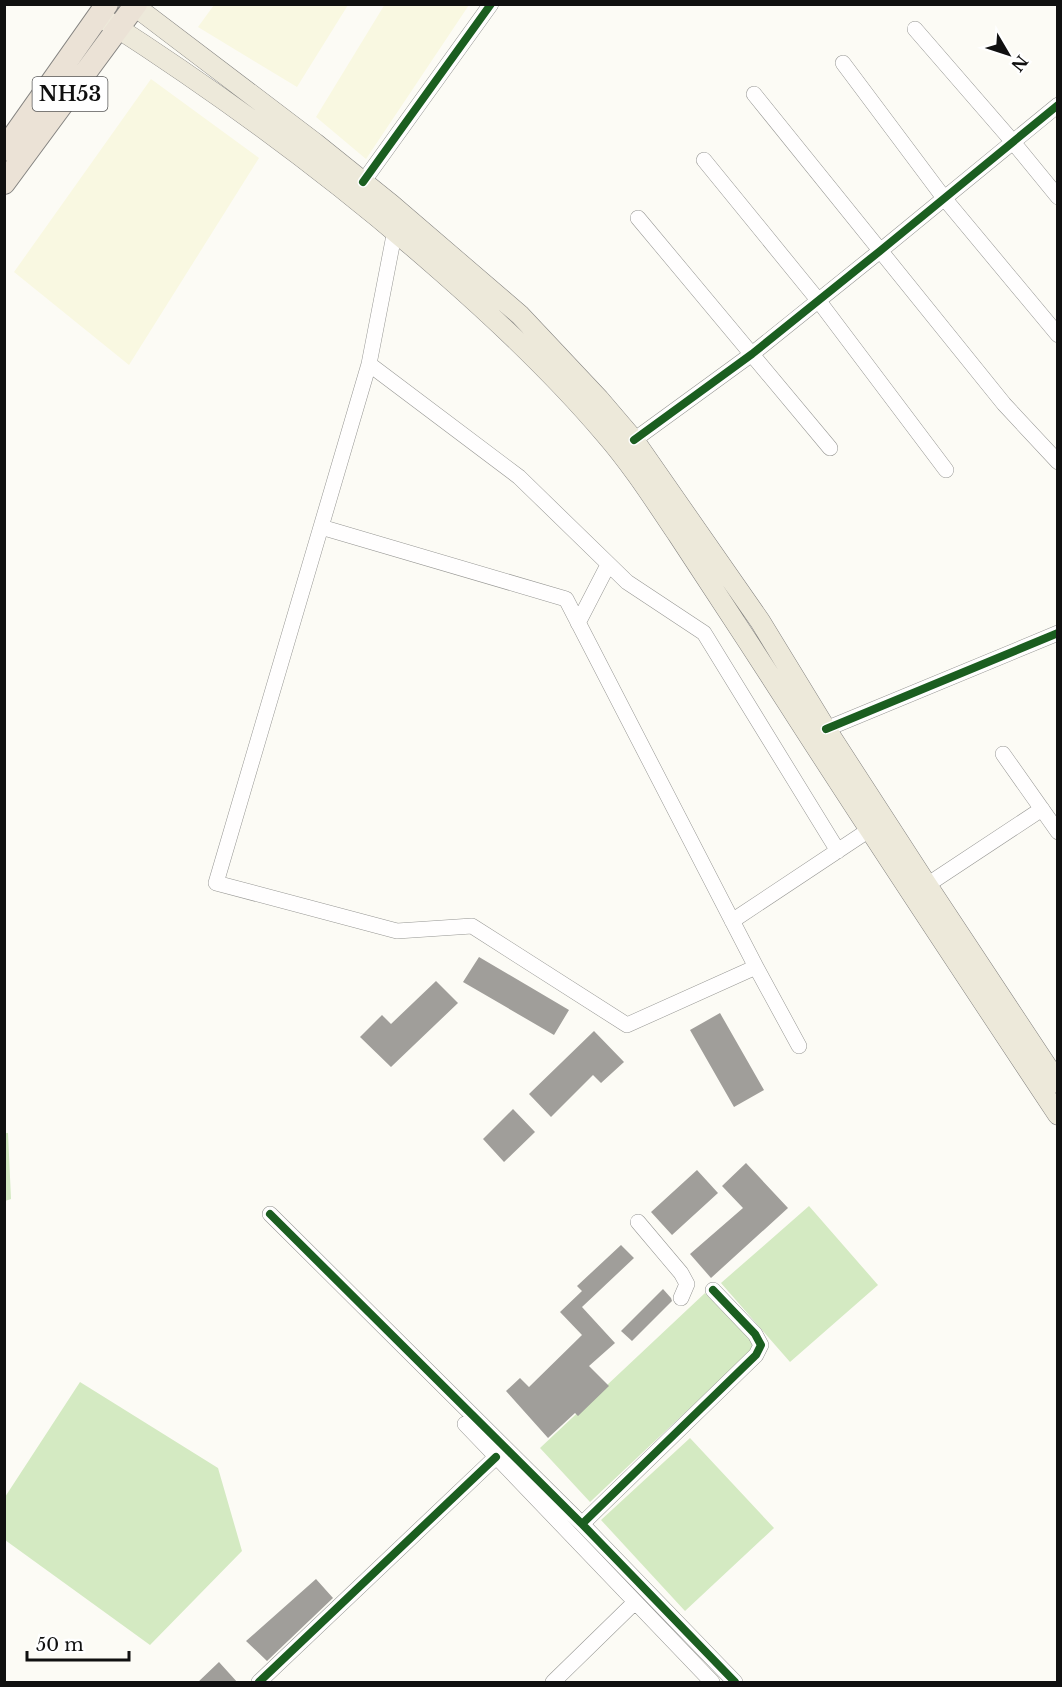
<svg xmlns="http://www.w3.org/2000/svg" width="1062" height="1687" font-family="'Libre Baskerville',serif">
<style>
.farmland{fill:#f9f8e1}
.forest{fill:#d4eac2}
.building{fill:#a09e9a}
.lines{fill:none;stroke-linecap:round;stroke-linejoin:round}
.minor-casing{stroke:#969693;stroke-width:16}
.major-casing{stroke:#848380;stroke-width:21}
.highway-casing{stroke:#848380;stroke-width:24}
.minor{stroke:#fffefe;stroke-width:15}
.major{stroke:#ede9da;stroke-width:20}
.highway{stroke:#ebe2d6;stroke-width:22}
.cycleway-casing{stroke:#fff;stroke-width:11}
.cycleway{stroke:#1b5e20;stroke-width:8}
.labels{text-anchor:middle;stroke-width:6;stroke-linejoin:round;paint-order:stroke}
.shield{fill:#fff;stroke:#585858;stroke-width:1.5}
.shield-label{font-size:20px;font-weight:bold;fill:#101010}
</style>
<rect width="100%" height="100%" fill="#fcfbf5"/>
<path class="farmland" d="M385 4 469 5 366 159 316 117Z
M214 5V4L348 5 297 87 198 27Z
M151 79 259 158 129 365 14 272Z"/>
<path class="forest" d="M5 1133H8L11 1199 5 1201Z
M809 1206 878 1285 790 1362 721 1283Z
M705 1293 756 1346 590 1502 540 1448Z
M80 1382 218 1468 242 1551 150 1645 5 1540V1497Z
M690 1438 774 1528 685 1611 601 1520Z"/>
<path class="building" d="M479 957 569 1010 554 1035 463 982Z
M436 981 458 1003 391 1067 360 1037 382 1015 391 1024Z
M720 1013 764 1090 734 1107 690 1030Z
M594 1031 624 1062 601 1083 593 1075 551 1117 529 1094Z
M513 1109 535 1132 504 1162 483 1139Z
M746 1163 788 1208 711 1278 690 1254 743 1208 722 1186Z
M697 1170 718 1193 672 1235 651 1212Z
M621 1245 634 1258 582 1307 615 1343 589 1366 609 1386 578 1416 575 1413 548 1438 506 1391 520 1378 529 1387 582 1335 560 1312 582 1291 577 1286Z
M663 1289 671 1298 672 1301 632 1341 621 1331Z
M316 1579 333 1598 267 1661 246 1641Z
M219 1662 238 1683H197Z"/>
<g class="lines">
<g class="minor-casing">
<path id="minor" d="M915 29 1013 142 1058 197
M843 63 944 198 1058 335
M754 94 1004 404 1058 462
M704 160 818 300 946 470
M363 182 491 4
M638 218 830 448
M395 230 369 364 216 883 397 931 472 926 627 1025 756 967
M369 364 519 477 627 582 704 633 838 851
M634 440 752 354 880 251 1058 105
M321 527 566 599 756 967 799 1046
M578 623 608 565
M826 729 1058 633
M1003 754 1058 832
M927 885 1042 809
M732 921 869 830
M270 1214 582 1524 735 1682
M638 1222 681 1273 687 1284 681 1298
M465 1424 712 1682
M582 1524 756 1355 761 1345 755 1334 713 1290
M259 1682 496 1457
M553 1682 635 1602"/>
</g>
<g class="major-casing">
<path id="major" d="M132 4 315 143 392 205 520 315 599 399 634 440 760 621 826 729 927 885 1058 1083
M107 21C225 97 338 180 443 273 500 323 555 375 605 434 632 465 655 501 678 535 715 591 751 646 787 702 876 841 967 978 1058 1115"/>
</g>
<g class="highway-casing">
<path id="highway" d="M4 150 107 4
M4 183 136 4"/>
</g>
<use href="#minor" class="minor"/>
<use href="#major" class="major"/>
<use href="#highway" class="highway"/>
<g class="cycleway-casing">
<path id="cycleway" d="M363 182 491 4
M634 440 752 354 880 251 1058 105
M826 729 1058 633
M270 1214 582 1524 735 1682
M582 1524 756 1355 761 1345 755 1334 713 1290
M259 1682 496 1457"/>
</g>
<use href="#cycleway" class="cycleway"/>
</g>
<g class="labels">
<rect class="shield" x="32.5" y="77" width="75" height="34" rx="4.5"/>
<g class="shield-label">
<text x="70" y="101">NH53</text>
</g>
</g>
<rect width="1062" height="1687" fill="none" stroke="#101010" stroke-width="12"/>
<g transform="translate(1008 54) rotate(129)" stroke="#ffffff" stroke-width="4.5" paint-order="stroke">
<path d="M0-4.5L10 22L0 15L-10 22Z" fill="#101010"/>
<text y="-9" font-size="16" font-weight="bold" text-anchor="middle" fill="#101010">N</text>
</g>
<path d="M27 1651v9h102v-9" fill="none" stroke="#101010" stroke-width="3"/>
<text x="36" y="1651" font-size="18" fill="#101010" stroke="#ffffff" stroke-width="4.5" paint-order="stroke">50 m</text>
</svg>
